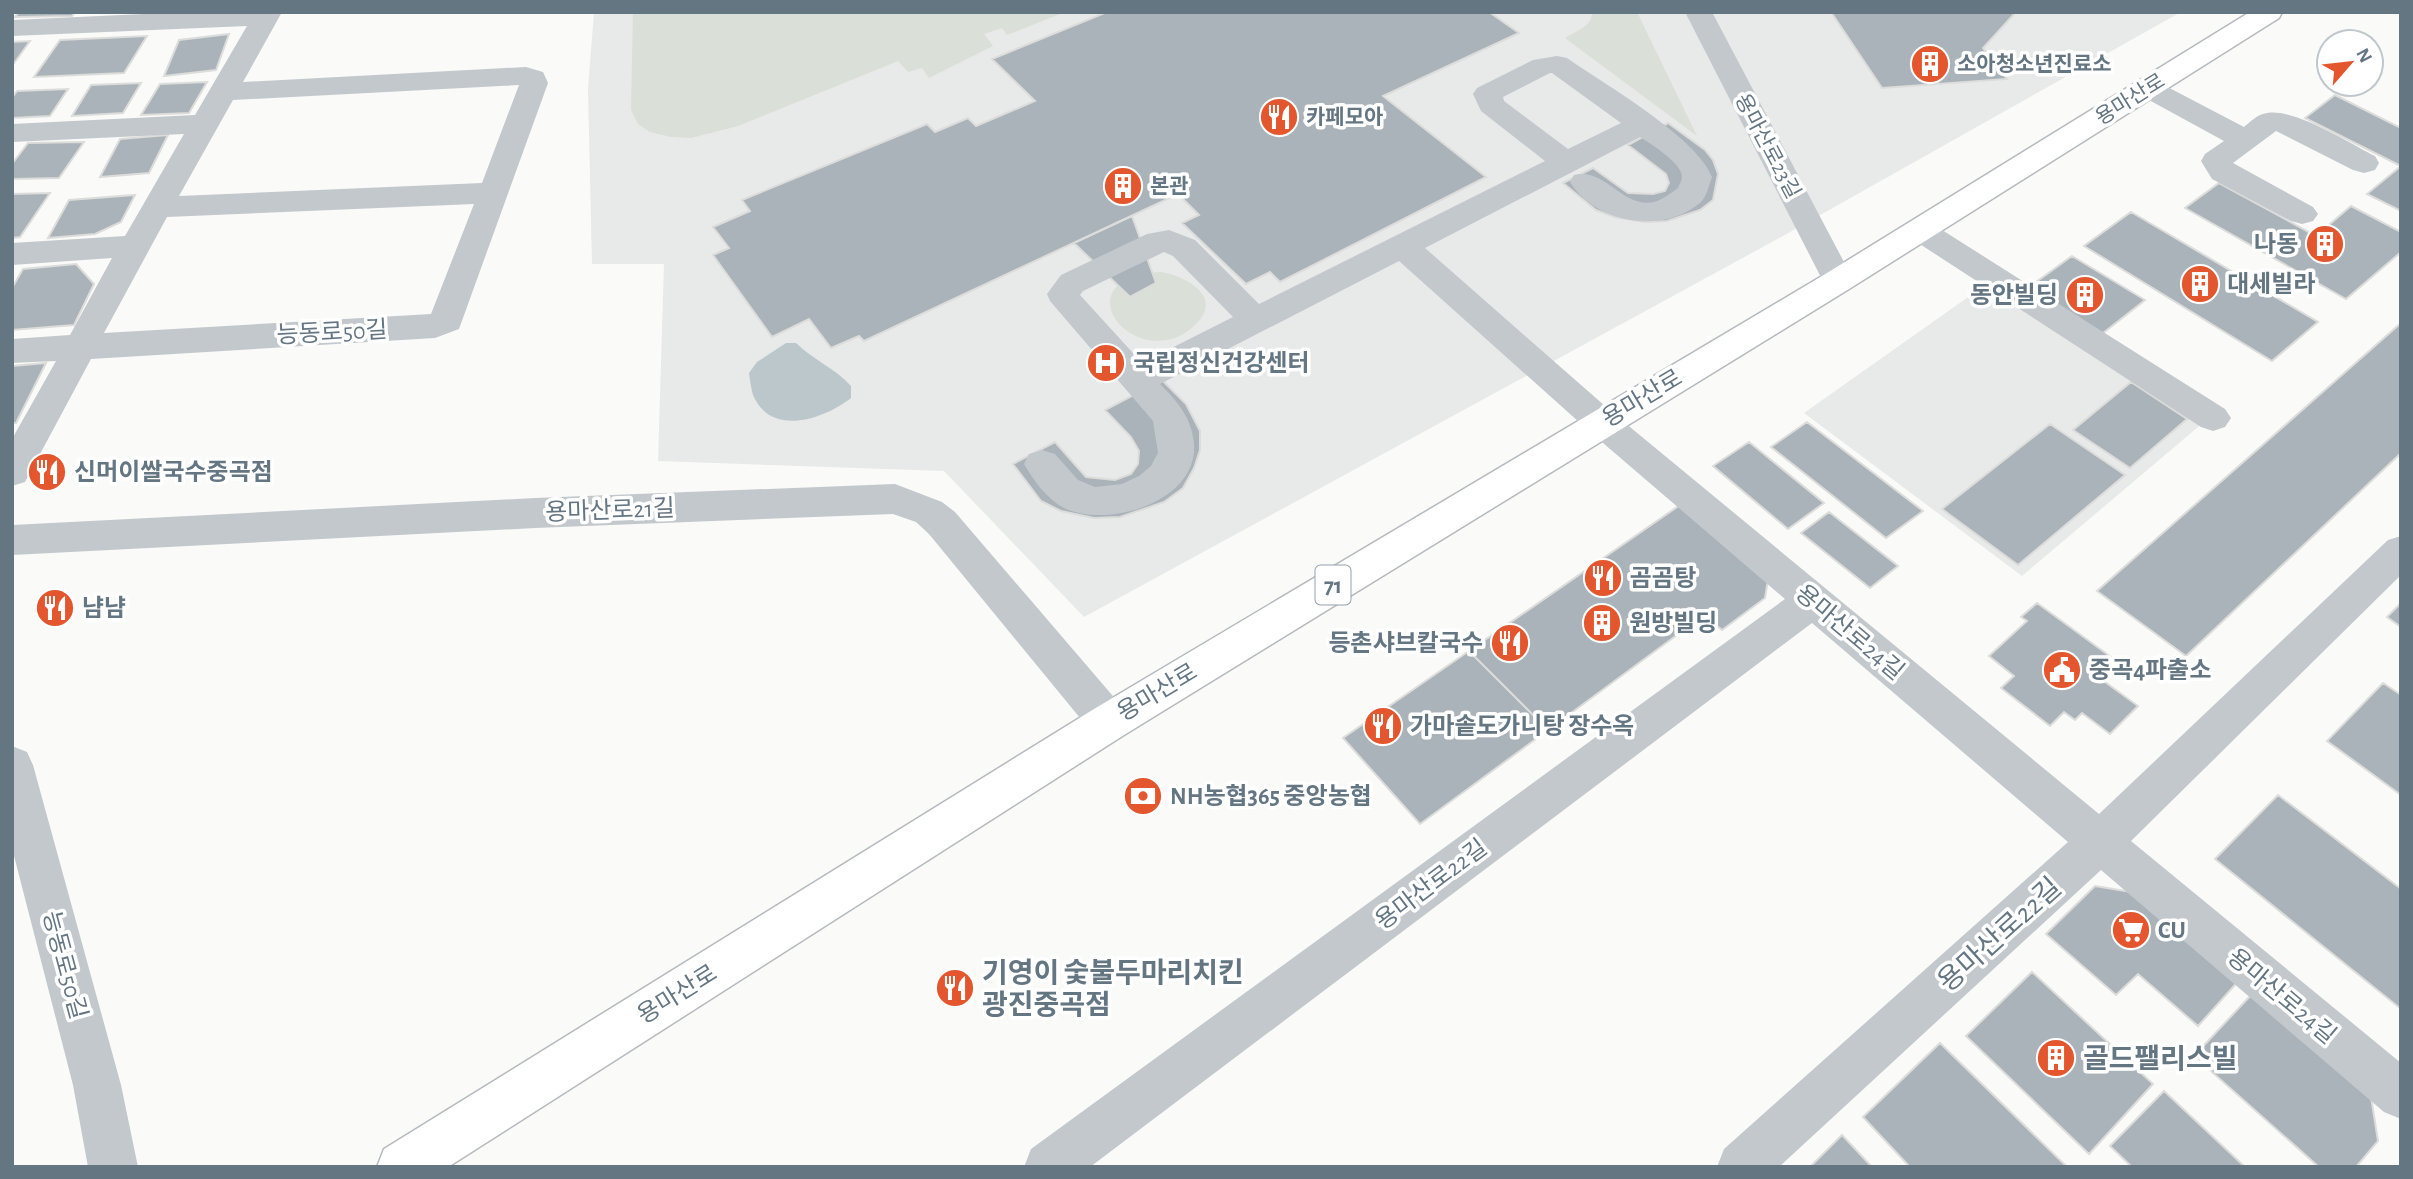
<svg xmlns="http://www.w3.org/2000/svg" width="2413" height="1179" font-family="'Alegreya Sans','Noto Sans KR',sans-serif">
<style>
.built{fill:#e8e9e9}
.green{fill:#dadfd7}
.water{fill:#bbc7cb}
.building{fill:#aab3b9;stroke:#dcdcda;stroke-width:2}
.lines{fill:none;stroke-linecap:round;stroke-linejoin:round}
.major-casing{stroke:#b5babe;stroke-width:3}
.minor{fill:#c3c8cc;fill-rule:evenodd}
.major{fill:#fff;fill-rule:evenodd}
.labels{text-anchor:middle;stroke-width:7;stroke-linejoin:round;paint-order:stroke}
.far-poi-label{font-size:21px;font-weight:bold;fill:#657683;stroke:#fff;text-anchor:start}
.far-street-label{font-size:21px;fill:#657683;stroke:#fff}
.shield{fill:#fff;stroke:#939fa8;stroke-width:2}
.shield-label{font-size:23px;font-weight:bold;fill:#657683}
.poi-label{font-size:24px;font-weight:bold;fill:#657683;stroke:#fff;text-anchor:start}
.street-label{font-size:24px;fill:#657683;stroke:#fff}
.near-street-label{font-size:28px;fill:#657683;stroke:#fff}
.near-poi-label{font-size:28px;font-weight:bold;fill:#657683;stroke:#fff;text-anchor:start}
</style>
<rect width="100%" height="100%" fill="#fafaf8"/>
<path class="built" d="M594 12H2181L1772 242 1084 617 944 471 658 461 664 264H592L588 89Z
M1988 283 2204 422 2022 576 1804 413Z"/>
<path class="green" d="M633 12H1065L1007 35 1002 28 984 34 993 46 929 78 922 68 908 72 898 61 738 126 691 138 671 137 650 132 638 124 631 110Z
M1592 12H1637L1697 136 1565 38C1575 32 1593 26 1592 12Z
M1161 272C1186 276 1224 297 1196 324 1140 380 1054 279 1161 272Z"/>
<path class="water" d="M786 343H796C813 360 835 368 851 386V398C824 419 771 438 753 395 751 388 750 380 749 373L757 362Z"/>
<path class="building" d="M19 12H75L72 16 15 17Z
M1107 12H1489L1519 33 1383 96 1486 177 1280 282 1270 272 1246 284 1182 223 1199 215 1178 194 864 341 859 336 831 348 809 319 772 337 713 255 729 248 713 227 750 211 742 200 927 124 935 132 968 118 976 126 1035 101 992 59Z
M1831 12H2016L1983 48 2007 79 1882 88Z
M229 34 216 70 164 76 179 40Z
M147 36 124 73 34 77 60 40Z
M30 41 12 66V42Z
M207 82 189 113 141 115 160 84Z
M141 83 123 113 72 116 91 85Z
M68 89 50 116 12 118V98L17 91Z
M2335 95 2401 128V211L2367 194 2401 166 2305 118Z
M1668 123 1705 150 1713 160 1718 174 1713 200 1700 210 1667 221 1645 222 1615 217 1596 210 1563 183 1593 168 1628 193 1653 194 1665 191 1669 183 1666 174 1628 145Z
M168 135 149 173 100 177 120 139Z
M84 142 59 178 12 179V164L28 143Z
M2219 183 2316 236 2351 206 2401 232V252L2346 299 2185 208Z
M50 193 20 237 12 238V194Z
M135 195 121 222 95 234 48 238 69 200Z
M2131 212 2318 322 2272 361 2084 246Z
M1132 216 1156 283 1130 297 1074 243Z
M2072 256 2145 300 2098 337 2025 290Z
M76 264 94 284 74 325 12 330V288L23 269Z
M2401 323V453L2186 656 2097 591Z
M46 363 16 423H12V366Z
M1162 380 1186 404 1200 431V450L1194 468 1183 488 1164 502 1120 517 1094 518 1061 511 1041 501 1013 464 1055 442 1086 477 1115 480 1131 474 1138 464 1139 451 1131 437 1105 410Z
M2131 382 2187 419 2130 468 2073 430Z
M1807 422 1923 511 1886 538 1771 447Z
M2050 424 2125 475 2018 565 1942 509Z
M1749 442 1824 503 1788 529 1713 466Z
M1680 505 1768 580 1765 598 1722 630 1704 615 1548 730 1469 651Z
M1829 512 1898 566 1870 588 1801 533Z
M2037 603 2122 665 2105 682 2138 706 2110 734 2082 713 2075 720 2064 712 2050 726 2001 688 2014 676 1989 656 2027 621 2021 617Z
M2401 603V627L2387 617Z
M1469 651 1548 730 1420 824 1343 738Z
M2383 683 2401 695V795L2327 741Z
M2278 795 2401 889V1009L2215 859Z
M2095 886 2143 894 2242 977 2198 1026 2138 974 2116 995 2046 934Z
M2032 972 2153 1084 2089 1154 1966 1036Z
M2252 994 2371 1097 2378 1141 2356 1167H2319L2194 1056Z
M1940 1043 2065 1165 2064 1167H1910L1863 1117Z
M2164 1091 2245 1167H2132L2110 1146Z
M1842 1135 1872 1167H1810Z"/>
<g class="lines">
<g class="major-casing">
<path id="major" d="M2250 12H2282L2279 18 1849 289 1124 735 448 1167H377L384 1149 1094 709 1827 273Z"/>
</g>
<path class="minor" d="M187 12H282L243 82 526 67 543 72 548 83 459 329 435 338 91 359 25 482 12 486V439L56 361 12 363V339L70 335 112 258 12 265V243L125 236 184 134 12 142V124L195 115 247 26 12 36V20ZM519 85 482 183 179 196 233 100ZM474 204 431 314 104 333 167 217Z
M1685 12H1712L1854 281 1849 289 1838 292 1827 289Z
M1557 56 1567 58C1604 84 1697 137 1712 177 1709 185 1707 196 1701 202 1664 235 1596 224 1570 182L1574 175C1605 167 1623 209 1654 202 1662 200 1671 193 1678 188 1679 185 1682 181 1682 177 1682 163 1651 144 1640 137L1425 248 1613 413 2099 814 2388 540 2401 536V575L2131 841 2401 1063V1119L2384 1112 2101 870 1779 1167H1717L1724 1149 2068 842 1812 623 1090 1167H1024L1031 1149 1785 599 1589 431 1399 261 1160 384C1177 401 1192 418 1194 444 1198 502 1107 529 1064 508 1047 499 1033 480 1024 464L1029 454 1042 450 1055 454 1078 480 1095 487 1122 484 1139 476 1151 466 1158 453 1153 421 1050 301 1047 294 1061 275 1147 234 1169 230 1195 240 1259 304 1545 161 1481 111 1473 94 1477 88 1533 60ZM1550 73H1552L1621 123 1568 149 1504 101 1503 97ZM1164 252 1173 256 1233 317 1142 363 1080 295 1083 291Z
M2148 79 2158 82 2244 127C2251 121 2258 114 2267 113 2295 108 2349 143 2375 156L2379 163 2375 170 2364 173 2353 170 2276 131 2233 163 2313 207 2318 214 2313 221 2302 224 2291 221 2212 179 2201 161 2205 154 2224 141 2138 94 2134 88 2138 82Z
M1920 219 1931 223 2225 409 2231 418 2225 427 2213 431 2201 427 1909 237 1904 230 1909 223Z
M895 484 942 502 955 512 1124 709 1130 722 1124 735 1109 740 1094 735 929 534 916 522 893 514 535 528 12 555V525L535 498Z
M12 746 27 752 33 765 121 1085 138 1167H88L73 1085 12 848Z"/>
<use href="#major" class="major"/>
</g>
<defs>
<g id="building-disc" transform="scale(2.0125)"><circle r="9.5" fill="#e4572e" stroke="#fff"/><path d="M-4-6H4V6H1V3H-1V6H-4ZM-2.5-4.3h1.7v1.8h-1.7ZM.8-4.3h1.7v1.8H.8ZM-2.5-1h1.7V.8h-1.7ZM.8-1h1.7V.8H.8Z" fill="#fff"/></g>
<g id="restaurant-disc" transform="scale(2.0125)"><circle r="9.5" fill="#e4572e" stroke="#fff"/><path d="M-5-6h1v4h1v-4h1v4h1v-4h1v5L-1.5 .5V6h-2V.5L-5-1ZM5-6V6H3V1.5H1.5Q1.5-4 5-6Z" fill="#fff"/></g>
<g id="hospital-disc" transform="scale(2.0125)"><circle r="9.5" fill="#e4572e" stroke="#fff"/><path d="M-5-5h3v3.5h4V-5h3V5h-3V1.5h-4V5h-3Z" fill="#fff"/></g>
<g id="civic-disc" transform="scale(2.0125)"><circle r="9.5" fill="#e4572e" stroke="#fff"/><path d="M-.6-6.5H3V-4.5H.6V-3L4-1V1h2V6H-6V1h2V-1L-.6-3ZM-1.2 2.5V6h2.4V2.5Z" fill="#fff"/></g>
<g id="bank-disc" transform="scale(2.0125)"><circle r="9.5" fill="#e4572e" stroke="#fff"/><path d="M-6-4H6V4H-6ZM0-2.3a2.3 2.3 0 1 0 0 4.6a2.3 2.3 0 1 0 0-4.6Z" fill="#fff"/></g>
<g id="supermarket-disc" transform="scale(2.0125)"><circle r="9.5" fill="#e4572e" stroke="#fff"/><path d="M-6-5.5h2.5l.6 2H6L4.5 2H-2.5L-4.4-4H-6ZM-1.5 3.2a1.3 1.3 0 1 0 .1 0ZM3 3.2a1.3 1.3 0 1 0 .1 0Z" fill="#fff"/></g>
</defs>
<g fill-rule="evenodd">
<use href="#building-disc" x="1930" y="64"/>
<use href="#restaurant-disc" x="1279" y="117"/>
<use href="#building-disc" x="1123" y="186"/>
<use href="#building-disc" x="2325" y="244"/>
<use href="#building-disc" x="2200" y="284"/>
<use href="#building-disc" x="2085" y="295"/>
<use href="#hospital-disc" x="1106" y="363"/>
<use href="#restaurant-disc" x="47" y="472"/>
<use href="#restaurant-disc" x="1603" y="578"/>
<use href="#restaurant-disc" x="55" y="608"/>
<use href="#building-disc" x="1602" y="623"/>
<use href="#restaurant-disc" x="1510" y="643"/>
<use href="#civic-disc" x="2062" y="670"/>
<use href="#restaurant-disc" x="1383" y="726"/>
<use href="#bank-disc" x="1143" y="796"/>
<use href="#supermarket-disc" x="2131" y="930"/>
<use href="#restaurant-disc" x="955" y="988"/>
<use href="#building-disc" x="2056" y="1058"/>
</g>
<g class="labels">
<g class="far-poi-label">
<text x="1957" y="71">소아청소년진료소</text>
<text x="1306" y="124">카페모아</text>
<text x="1150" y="193">본관</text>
</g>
<g class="far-street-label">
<text transform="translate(2130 99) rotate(-32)" y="7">용마산로</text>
<text transform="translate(1768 146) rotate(62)" y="7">용마산로23길</text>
</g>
<rect class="shield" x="1315.5" y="565.5" width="35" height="39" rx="5"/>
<g class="shield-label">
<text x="1333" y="593">71</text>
</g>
<g class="poi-label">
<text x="2298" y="252" text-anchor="end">나동</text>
<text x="2227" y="292">대세빌라</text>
<text x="2058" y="303" text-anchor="end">동안빌딩</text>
<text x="1133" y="371">국립정신건강센터</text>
<text x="74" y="480">신머이쌀국수중곡점</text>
<text x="1630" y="586">곰곰탕</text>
<text x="82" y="616">냠냠</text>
<text x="1629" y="631">원방빌딩</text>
<text x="1483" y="651" text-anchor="end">등촌샤브칼국수</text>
<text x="2089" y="678">중곡4파출소</text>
<text x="1410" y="734">가마솥도가니탕 장수옥</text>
<text x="1170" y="804">NH농협365 중앙농협</text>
<text x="2158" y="938">CU</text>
</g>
<g class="street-label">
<text transform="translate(332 332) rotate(-3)" y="8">능동로50길</text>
<text transform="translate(1642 398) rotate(-31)" y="8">용마산로</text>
<text transform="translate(610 510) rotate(-2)" y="8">용마산로21길</text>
<text transform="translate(1850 632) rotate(40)" y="8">용마산로24길</text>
<text transform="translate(1157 692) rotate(-31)" y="8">용마산로</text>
<text transform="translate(1431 884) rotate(-37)" y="8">용마산로22길</text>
<text transform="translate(65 965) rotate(75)" y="8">능동로50길</text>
<text transform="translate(677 994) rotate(-32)" y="8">용마산로</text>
<text transform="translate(2282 996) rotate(40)" y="8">용마산로24길</text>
</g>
<g class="near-street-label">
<text transform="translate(1999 934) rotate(-42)" y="10">용마산로22길</text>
</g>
<g class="near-poi-label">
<text x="982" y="982">기영이 숯불두마리치킨<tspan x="982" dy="32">광진중곡점</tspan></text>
<text x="2083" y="1068">골드팰리스빌</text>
</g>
</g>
<rect width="2413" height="1179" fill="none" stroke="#657683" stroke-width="28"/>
<g transform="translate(2350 63) rotate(62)"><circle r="33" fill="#ffffff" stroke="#c1c8cd" stroke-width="2"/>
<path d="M0-5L12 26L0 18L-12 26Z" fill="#e4572e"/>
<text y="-10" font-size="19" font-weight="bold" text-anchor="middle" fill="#657683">N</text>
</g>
</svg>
